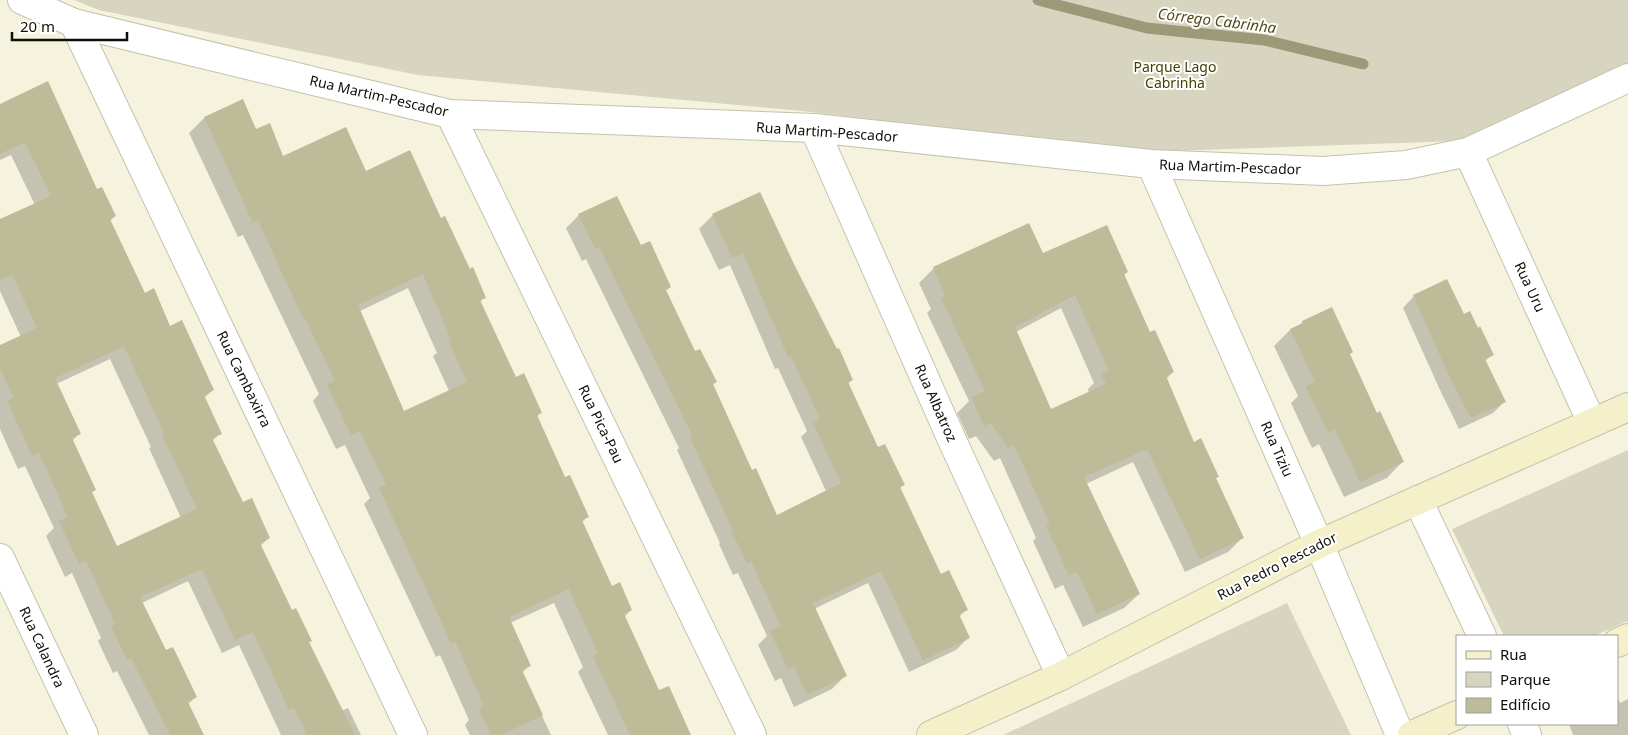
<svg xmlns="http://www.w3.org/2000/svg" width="1628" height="735" font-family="'Noto Sans',sans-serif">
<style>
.green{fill:#d7d5bf}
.shadow{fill:#0003;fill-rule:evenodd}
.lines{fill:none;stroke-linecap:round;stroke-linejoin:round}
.stream{stroke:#9c9978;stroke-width:11}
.building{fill:#bebb99;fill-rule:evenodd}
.street-casing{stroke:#c4c2ad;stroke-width:30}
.secondary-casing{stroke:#c4c2ad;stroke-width:30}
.street{stroke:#fff;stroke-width:28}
.secondary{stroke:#f4f0c9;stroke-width:28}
.labels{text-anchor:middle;stroke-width:4;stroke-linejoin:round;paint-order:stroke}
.park-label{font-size:14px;fill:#453f00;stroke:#fff}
.street-label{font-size:14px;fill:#0f0e07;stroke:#fff}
.water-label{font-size:15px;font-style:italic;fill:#534d14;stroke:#fff}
</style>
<rect width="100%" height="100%" fill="#f5f3dd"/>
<path class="green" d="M74 0H1628V67L1459 141 1143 152 802 111 418 75 99 10Z
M1628 450V621L1594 636H1504L1452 529Z
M1287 603 1351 735H1003Z"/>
<path class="shadow" d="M242 101 256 131 283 158 366 172 440 220 485 297 480 302 515 379 540 413 537 417 565 479 588 516 581 523 611 587 631 610 624 617 659 692 690 735H608L578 672 583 667 554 603 510 623 529 666 522 673 551 735H470L465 725 469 720 440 655 436 657 364 504 370 498 345 445 336 449 313 401 319 394 243 235 238 237 189 133 204 118ZM408 288 437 353 433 356 449 391 404 413 360 311Z
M0 105 97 190 115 216 110 221 144 294 170 327 213 390 204 398 220 434 212 441 243 504 269 538 260 546 291 612 311 641 308 643 341 711 348 708 361 735H281L239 645 222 653 188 581 142 603 166 652 196 697 188 704 203 735H149L117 671 113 673 98 641 101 638 72 573 65 577 46 536 54 528 25 466 18 469 0 429V346L21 337 0 291V221L35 205 11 155 0 160ZM110 359 151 447 149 448 181 518 116 548 91 494 94 490 72 441 79 434 56 384Z
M760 193 793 265 852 380 848 384 878 449 903 485 900 489 940 575 966 610 959 617 969 637 956 650 909 672 868 583 814 609 845 676 832 689 794 707 781 678 775 681 758 645 767 636 738 573 733 575 719 544 720 543 677 450 679 448 586 259 582 261 566 228 579 215 640 247 670 287 665 291 694 353 715 382 712 386 752 471 777 517 826 491 801 437 807 431 778 368 775 369 730 265 719 270 699 229 712 216Z
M1028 224 1042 255 1127 272 1124 275 1149 334 1173 372 1166 379 1193 443 1215 479 1242 538 1228 552 1185 572 1133 462 1086 484 1139 594 1124 608 1083 627 1063 585 1055 589 1033 541 1036 538 1000 458 994 461 976 436 969 439 957 413 969 401 927 313 931 309 919 283 934 268ZM1061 308 1094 383 1088 389 1089 393 1050 411 1016 332Z
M1414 296 1463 316 1492 355 1485 361 1504 402 1493 413 1459 429 1440 390 1403 308Z
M1303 322 1349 355 1376 414 1402 462 1387 478 1344 497 1319 444 1312 448 1291 403 1298 396 1274 346 1290 330 1297 327Z
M1617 696 1620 703 1628 699V735H1573L1569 724H1617Z"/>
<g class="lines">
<path class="stream" d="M1038 0 1147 28 1264 40 1363 64"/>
</g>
<path class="building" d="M48 81 97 189 102 187 116 216 110 219 145 293 154 288 170 326 182 320 214 390 204 395 222 434 212 438 243 502 252 498 270 538 260 543 292 610 296 608 312 641 309 642 355 735H307L294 707 289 710 253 632 235 640 202 569 140 597 166 650 173 647 197 697 188 702 204 735H170L131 658 127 660 111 626 115 624 86 560 79 564 59 521 68 517 39 453 32 456 7 400 14 398 0 369V345L37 328 12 274 0 280V219L51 196 25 142 0 154V104ZM124 346 164 433 162 434 197 509 117 546 92 492 96 490 72 438 81 434 55 378Z
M243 99 256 129 270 123 283 156 346 127 366 171 410 150 441 218 445 216 470 269 473 267 486 298 480 300 516 377 524 373 542 413 537 415 565 477 570 475 589 517 582 520 612 586 620 582 632 610 624 614 659 690 669 686 691 735H630L593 656 598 653 569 589 509 617 531 666 522 670 543 715 501 735H491L479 709 484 706 455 641 451 643 379 488 386 485 360 431 351 435 327 385 335 381 306 320H304L283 275 258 221 253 223 204 117ZM423 274 451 339 448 340 467 382 404 411 358 305Z
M760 192 794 264 837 349 839 348 853 380 848 382 878 447 885 444 905 485 900 487 941 574 949 570 968 610 959 614 970 638 923 660 881 571 813 603 847 676 807 695 794 666 788 669 770 631 781 626 751 561 747 563 731 530H733L689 436 692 435 599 247 595 249 578 214 617 196 641 245 650 241 671 287 666 290 695 351 700 349 717 382 713 384 752 470 756 468 777 515 841 483 813 423 820 419 791 356 788 357 743 253 732 258 712 214Z
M1029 223 1043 253 1107 225 1128 272 1124 274 1150 332 1155 330 1174 372 1166 376 1194 442 1201 438 1219 477 1216 478 1244 538 1200 559 1147 449 1084 477 1140 594 1097 614 1077 572 1069 575 1046 526 1050 524 1014 445 1008 448 991 423 984 426 971 397 985 391 941 298 945 296 933 267ZM1075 295 1109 371 1101 374 1106 384 1051 409 1015 327Z
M1447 279 1464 314 1470 311 1478 328 1480 326 1494 355 1485 359 1506 402 1471 418 1450 378 1413 295Z
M1332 307 1353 352 1350 354 1377 413 1380 411 1404 462 1360 482 1335 429 1328 433 1306 386 1315 382 1290 329 1303 323 1302 321Z"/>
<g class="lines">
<g class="street-casing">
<path id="street" d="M22 0 74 23 450 114 814 128 1151 164 1323 171 1406 165 1468 152 1628 78
M74 23 413 735
M450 114 752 735
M814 128 952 440 1061 676
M1468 152 1592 423
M1151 164 1319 544 1400 735
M1418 500 1482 636
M0 558 84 735
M1522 724 1527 735"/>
</g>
<g class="secondary-casing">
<path id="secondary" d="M1617 643 1628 638
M931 735 1061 676 1319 544 1628 407
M1412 735 1457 715"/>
</g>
<use href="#street" class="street"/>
<use href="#secondary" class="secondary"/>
</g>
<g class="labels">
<g class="park-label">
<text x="1175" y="72">Parque Lago<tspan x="1175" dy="16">Cabrinha</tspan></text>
</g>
<g class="street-label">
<text transform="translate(379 96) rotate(13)" y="5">Rua Martim-Pescador</text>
<text transform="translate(827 132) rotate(4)" y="5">Rua Martim-Pescador</text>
<text transform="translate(1230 167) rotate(2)" y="5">Rua Martim-Pescador</text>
<text transform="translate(1530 287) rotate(65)" y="5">Rua Uru</text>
<text transform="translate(244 379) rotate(64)" y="5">Rua Cambaxirra</text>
<text transform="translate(936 403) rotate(66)" y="5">Rua Albatroz</text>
<text transform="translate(601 424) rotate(64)" y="5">Rua Pica-Pau</text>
<text transform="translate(1277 449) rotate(66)" y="5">Rua Tiziu</text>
<text transform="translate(1277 566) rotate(-27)" y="5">Rua Pedro Pescador</text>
<text transform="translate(42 647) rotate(65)" y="5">Rua Calandra</text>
</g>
<g class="water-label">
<text transform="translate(1217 21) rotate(7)" y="5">Córrego Cabrinha</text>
</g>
</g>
<rect x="1456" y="635" width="162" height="90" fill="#ffffff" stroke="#9f9f9c"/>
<rect x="1466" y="651" width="25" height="8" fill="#f4f0c9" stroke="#9f9f9c"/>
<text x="1500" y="660" font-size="15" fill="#0f0e07">Rua</text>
<rect x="1466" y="672" width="25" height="15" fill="#d7d5bf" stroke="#9f9f9c"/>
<text x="1500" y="685" font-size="15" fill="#0f0e07">Parque</text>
<rect x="1466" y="698" width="25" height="15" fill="#bebb99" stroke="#9f9f9c"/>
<text x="1500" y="710" font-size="15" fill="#0f0e07">Edifício</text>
<path d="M12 32v8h115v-8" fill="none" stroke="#0f0e07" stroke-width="2.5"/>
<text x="20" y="32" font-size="15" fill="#0f0e07" stroke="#ffffff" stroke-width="4" paint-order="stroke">20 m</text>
</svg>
